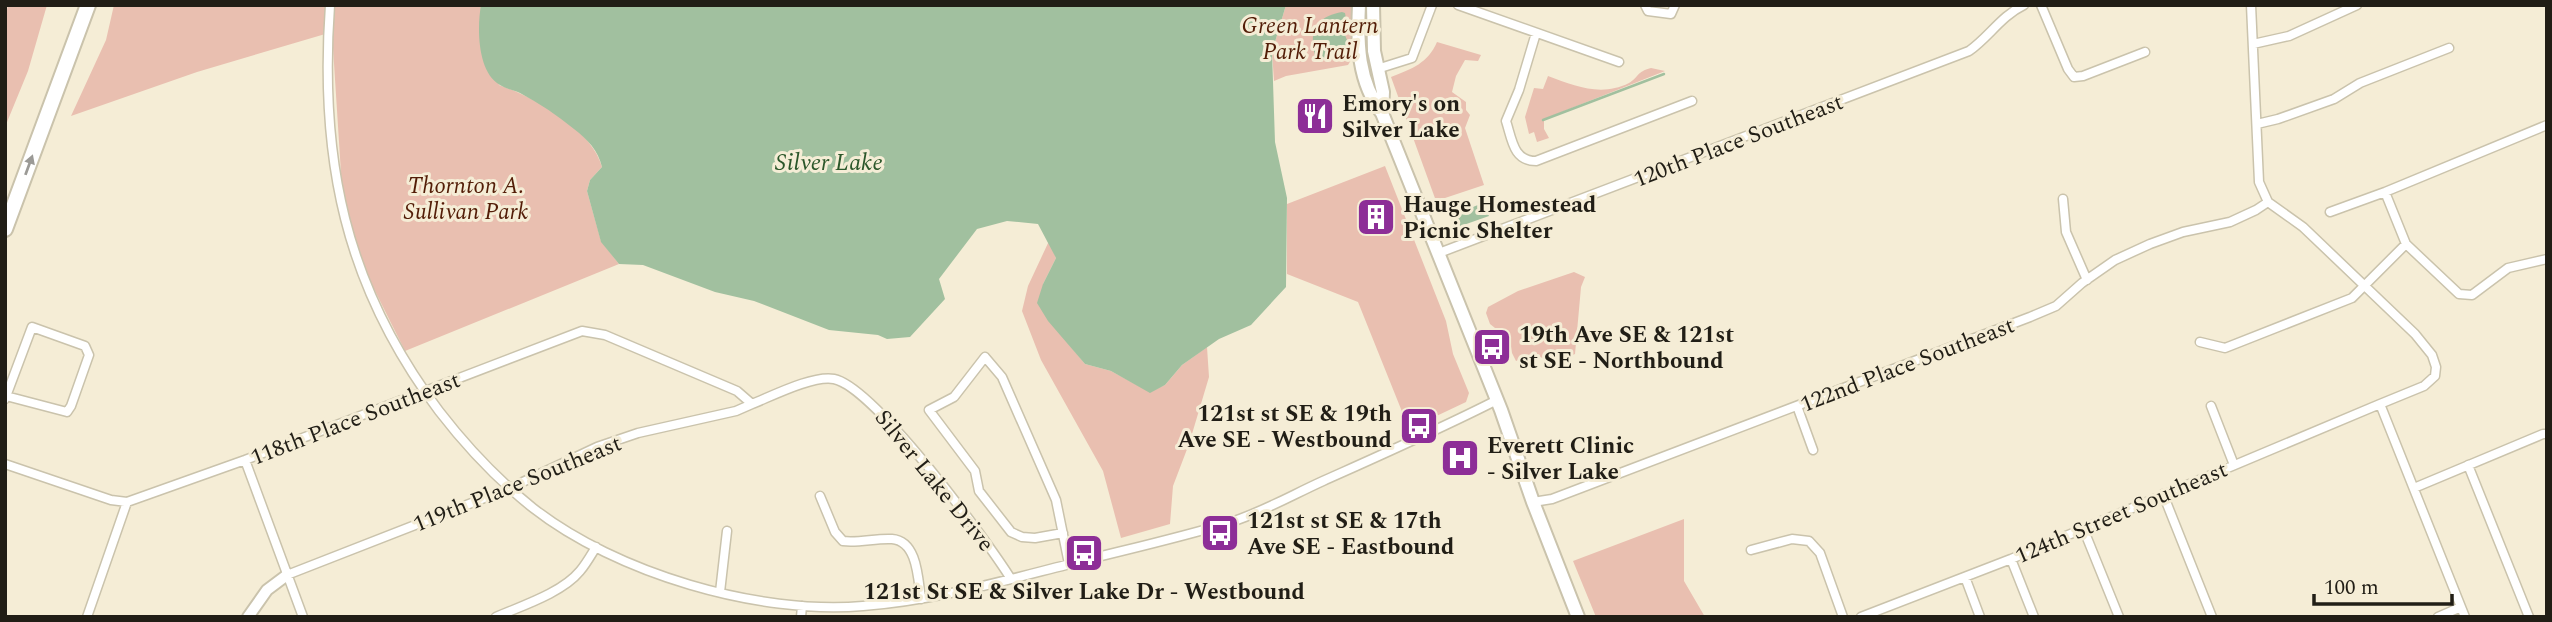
<svg xmlns="http://www.w3.org/2000/svg" width="2552" height="622" font-family="Spectral,serif">
<style>
.green{fill:#e9bfb0}
.water{fill:#a1c09f}
.lines{fill:none;stroke-linecap:round;stroke-linejoin:round}
.stream{stroke:#a1c09f;stroke-width:2.5}
.street-casing{stroke:#cac3ac;stroke-width:11}
.secondary-casing{stroke:#cac3ac;stroke-width:14}
.primary-casing{stroke:#cac3ac;stroke-width:16}
.highway-casing{stroke:#cac3ac;stroke-width:18}
.street{stroke:#fff;stroke-width:8}
.secondary{stroke:#fff;stroke-width:10}
.primary{stroke:#fff;stroke-width:12}
.highway{stroke:#fff;stroke-width:14}
.oneway{fill:#9b9a96}
.labels{text-anchor:middle;stroke-width:6;stroke-linejoin:round;paint-order:stroke}
.park-label{font-size:23px;font-style:italic;fill:#531d07;stroke:#f5edd6}
.poi-label{font-size:23px;font-weight:bold;fill:#211e16;stroke:#f5edd6;text-anchor:start}
.street-label{font-size:23px;fill:#211e16;stroke:#f5edd6}
.water-label{font-size:24px;font-style:italic;fill:#2b572a;stroke:#f5edd6}
</style>
<rect width="100%" height="100%" fill="#f5edd6"/>
<path class="green" d="M8 5H47L28 71 5 127V19Z
M114 5H481L499 85C534 97 592 129 602 167L590 180 587 191 601 241 619 264 405 351 369 279 355 238 342 189 332 32 197 72 71 116 106 40Z
M1286 5 1353 7 1354 55 1348 65 1286 76 1274 81 1272 52Z
M1437 42 1481 55 1478 61 1465 60 1456 76 1452 92 1466 102V110L1470 115 1465 128 1484 185 1436 201 1391 77C1412 69 1428 63 1437 42Z
M1651 68 1665 71 1544 119V129L1549 138 1537 142 1534 132 1529 134 1525 117 1534 88 1543 89 1548 76C1575 86 1601 97 1629 83 1639 77 1636 72 1651 68Z
M1385 166 1446 321 1453 354 1469 393 1466 402 1409 429 1358 302 1287 274V204Z
M1049 241 1056 258 1043 284 1067 342 1085 364 1111 371 1150 392 1165 385 1182 365 1207 347 1209 377 1189 444 1173 486 1170 524 1121 538 1103 471 1041 360 1022 311 1028 286Z
M1574 272 1585 277 1581 287 1575 354 1557 362C1537 359 1540 350 1516 361L1512 353 1510 340 1490 324 1486 313 1488 307 1518 291Z
M1684 519V581L1705 617H1596L1573 561Z"/>
<path class="water" d="M481 5H1286L1272 52 1275 142 1287 198 1286 287 1251 325 1219 339 1182 365 1165 385 1150 393 1111 371 1085 364 1048 321 1037 303 1043 284 1056 258 1038 224 1007 221 977 229 939 279 945 299 910 337 887 339 878 335 829 330 754 301 715 292 643 265 619 264 601 242 587 191 590 180 602 167C598 150 588 140 574 129 557 115 539 103 520 93 514 90 506 89 500 85 477 72 477 27 481 5Z
M1342 12 1345 13 1347 24 1342 28 1347 40 1345 51 1334 57 1319 60 1315 56C1309 31 1315 17 1342 12Z
M1483 203 1489 216 1455 228 1450 216Z"/>
<g class="lines">
<path class="stream" d="M1543 120 1664 74"/>
<g class="street-casing">
<path id="street" d="M330 5C319 159 345 286 439 411 466 446 498 480 533 508 616 573 758 615 863 606 932 601 999 582 1066 565 1120 551 1175 539 1228 523 1261 513 1292 495 1323 481 1381 455 1440 429 1497 400
M1458 5 1619 62
M1645 5 1648 11 1671 14 1675 5
M2041 5 2068 69 2074 77 2083 76 2145 52
M2251 5 2259 182 2268 202 2303 227 2415 334 2432 355 2436 367 2435 376 2424 386 2380 404 2465 617
M1536 33 1519 90 1506 121C1512 139 1513 161 1536 161L1692 101
M2253 44 2289 36 2357 5
M1377 69 1412 58 1432 5
M2257 124 2278 119 2334 99 2360 83 2449 48
M2385 192 2406 244 2459 294 2472 295 2508 268 2547 259
M2063 199 2066 232 2087 280
M2330 212 2385 192 2547 125
M1439 253 1969 51C1989 37 2001 16 2024 5
M2200 342 2225 348 2352 298 2406 244
M5 399 32 327 85 346 89 355 71 406 67 412 6 396
M1797 406 1813 450
M2211 406 2234 465
M245 460 303 617
M5 464 111 500 127 502 245 460 582 331 605 335 737 391 752 404C772 396 813 375 834 379 874 387 986 539 1011 579
M2468 465 2529 617
M2414 488 2543 434H2547
M2163 494 2212 617
M820 496 835 532 843 541C859 543 876 538 892 539 918 541 918 580 921 599
M1533 502 1552 499 2030 317 2056 306 2082 283 2115 260 2150 244 2183 232 2230 222 2256 210 2268 202
M2083 528 2119 617
M1063 533 1035 538 1022 537 1011 532 979 491 975 471 929 410 954 397 985 357 1002 377 1056 500 1069 564
M1751 550 1792 539 1809 541 1820 553 1843 617
M2011 559 2034 617
M287 575 510 488 597 447 638 433 736 411 752 404
M1965 577 1980 617
M720 592 727 531
M87 617 127 502
M496 617C521 606 562 593 580 571 586 564 591 555 596 547
M801 617 802 606
M1861 617 2011 559 2380 404
M2438 617 2461 607"/>
</g>
<g class="secondary-casing">
<path id="secondary" d="M248 617 267 590 287 575"/>
</g>
<g class="primary-casing">
<path id="primary" d="M1359 5C1357 43 1358 82 1382 113L1501 410 1533 502 1578 617
M1373 5 1374 51 1383 92 1382 113"/>
</g>
<g class="highway-casing">
<path id="highway" d="M5 229 88 5"/>
</g>
<use href="#street" class="street"/>
<use href="#secondary" class="secondary"/>
<use href="#primary" class="primary"/>
<use href="#highway" class="highway"/>
</g>
<defs><path id="oneway-solid" d="M-6-.8H1V-3.2L6.5 0L1 3.2V.8H-6Z" transform="scale(1.75)"/></defs>
<use class="oneway" href="#oneway-solid" transform="translate(29 165) rotate(-70)"/>
<defs>
<g id="restaurant-square" transform="scale(2.0125)"><rect x="-9" y="-9" width="18" height="18" rx="4" fill="#8d2e97" stroke="#f5edd6"/><path d="M-5-6h1v4h1v-4h1v4h1v-4h1v5L-1.5 .5V6h-2V.5L-5-1ZM5-6V6H3V1.5H1.5Q1.5-4 5-6Z" fill="#fff"/></g>
<g id="building-square" transform="scale(2.0125)"><rect x="-9" y="-9" width="18" height="18" rx="4" fill="#8d2e97" stroke="#f5edd6"/><path d="M-4-6H4V6H1V3H-1V6H-4ZM-2.5-4.3h1.7v1.8h-1.7ZM.8-4.3h1.7v1.8H.8ZM-2.5-1h1.7V.8h-1.7ZM.8-1h1.7V.8H.8Z" fill="#fff"/></g>
<g id="bus-square" transform="scale(2.0125)"><rect x="-9" y="-9" width="18" height="18" rx="4" fill="#8d2e97" stroke="#f5edd6"/><path d="M-5-6H5V4H4V6H2V4H-2V6H-4V4H-5ZM-3.5-4V0h7V-4ZM-3.5 1.2v1.5H-2V1.2ZM2 1.2v1.5H3.5V1.2Z" fill="#fff"/></g>
<g id="hospital-square" transform="scale(2.0125)"><rect x="-9" y="-9" width="18" height="18" rx="4" fill="#8d2e97" stroke="#f5edd6"/><path d="M-5-5h3v3.5h4V-5h3V5h-3V1.5h-4V5h-3Z" fill="#fff"/></g>
</defs>
<g fill-rule="evenodd">
<use href="#restaurant-square" x="1315" y="116"/>
<use href="#building-square" x="1376" y="217"/>
<use href="#bus-square" x="1492" y="347"/>
<use href="#bus-square" x="1419" y="426"/>
<use href="#hospital-square" x="1460" y="458"/>
<use href="#bus-square" x="1220" y="533"/>
<use href="#bus-square" x="1084" y="553"/>
</g>
<g class="labels">
<g class="park-label">
<text x="1310" y="33">Green Lantern<tspan x="1310" dy="26">Park Trail</tspan></text>
<text x="466" y="193">Thornton A.<tspan x="466" dy="26">Sullivan Park</tspan></text>
</g>
<g class="poi-label">
<text x="1342" y="111">Emory's on<tspan x="1342" dy="26">Silver Lake</tspan></text>
<text x="1403" y="212">Hauge Homestead<tspan x="1403" dy="26">Picnic Shelter</tspan></text>
<text x="1519" y="342">19th Ave SE &amp; 121st<tspan x="1519" dy="26">st SE - Northbound</tspan></text>
<text x="1392" y="421" text-anchor="end">121st st SE &amp; 19th<tspan x="1392" dy="26">Ave SE - Westbound</tspan></text>
<text x="1487" y="453">Everett Clinic<tspan x="1487" dy="26">- Silver Lake</tspan></text>
<text x="1247" y="528">121st st SE &amp; 17th<tspan x="1247" dy="26">Ave SE - Eastbound</tspan></text>
<text x="1084" y="599" text-anchor="middle">121st St SE &amp; Silver Lake Dr - Westbound</text>
</g>
<g class="street-label">
<text transform="translate(1738 140) rotate(-21)" y="8">120th Place Southeast</text>
<text transform="translate(1907 364) rotate(-21)" y="8">122nd Place Southeast</text>
<text transform="translate(355 418) rotate(-21)" y="8">118th Place Southeast</text>
<text transform="translate(935 480) rotate(51)" y="8">Silver Lake Drive</text>
<text transform="translate(517 483) rotate(-22)" y="8">119th Place Southeast</text>
<text transform="translate(2121 512) rotate(-23)" y="8">124th Street Southeast</text>
</g>
<g class="water-label">
<text x="829" y="170">Silver Lake</text>
</g>
</g>
<rect width="2552" height="622" fill="none" stroke="#211e16" stroke-width="14"/>
<path d="M2314 594v10h138v-10" fill="none" stroke="#211e16" stroke-width="3.5"/>
<text x="2324" y="594" font-size="21" fill="#211e16" stroke="#f5edd6" stroke-width="5" paint-order="stroke">100 m</text>
</svg>
